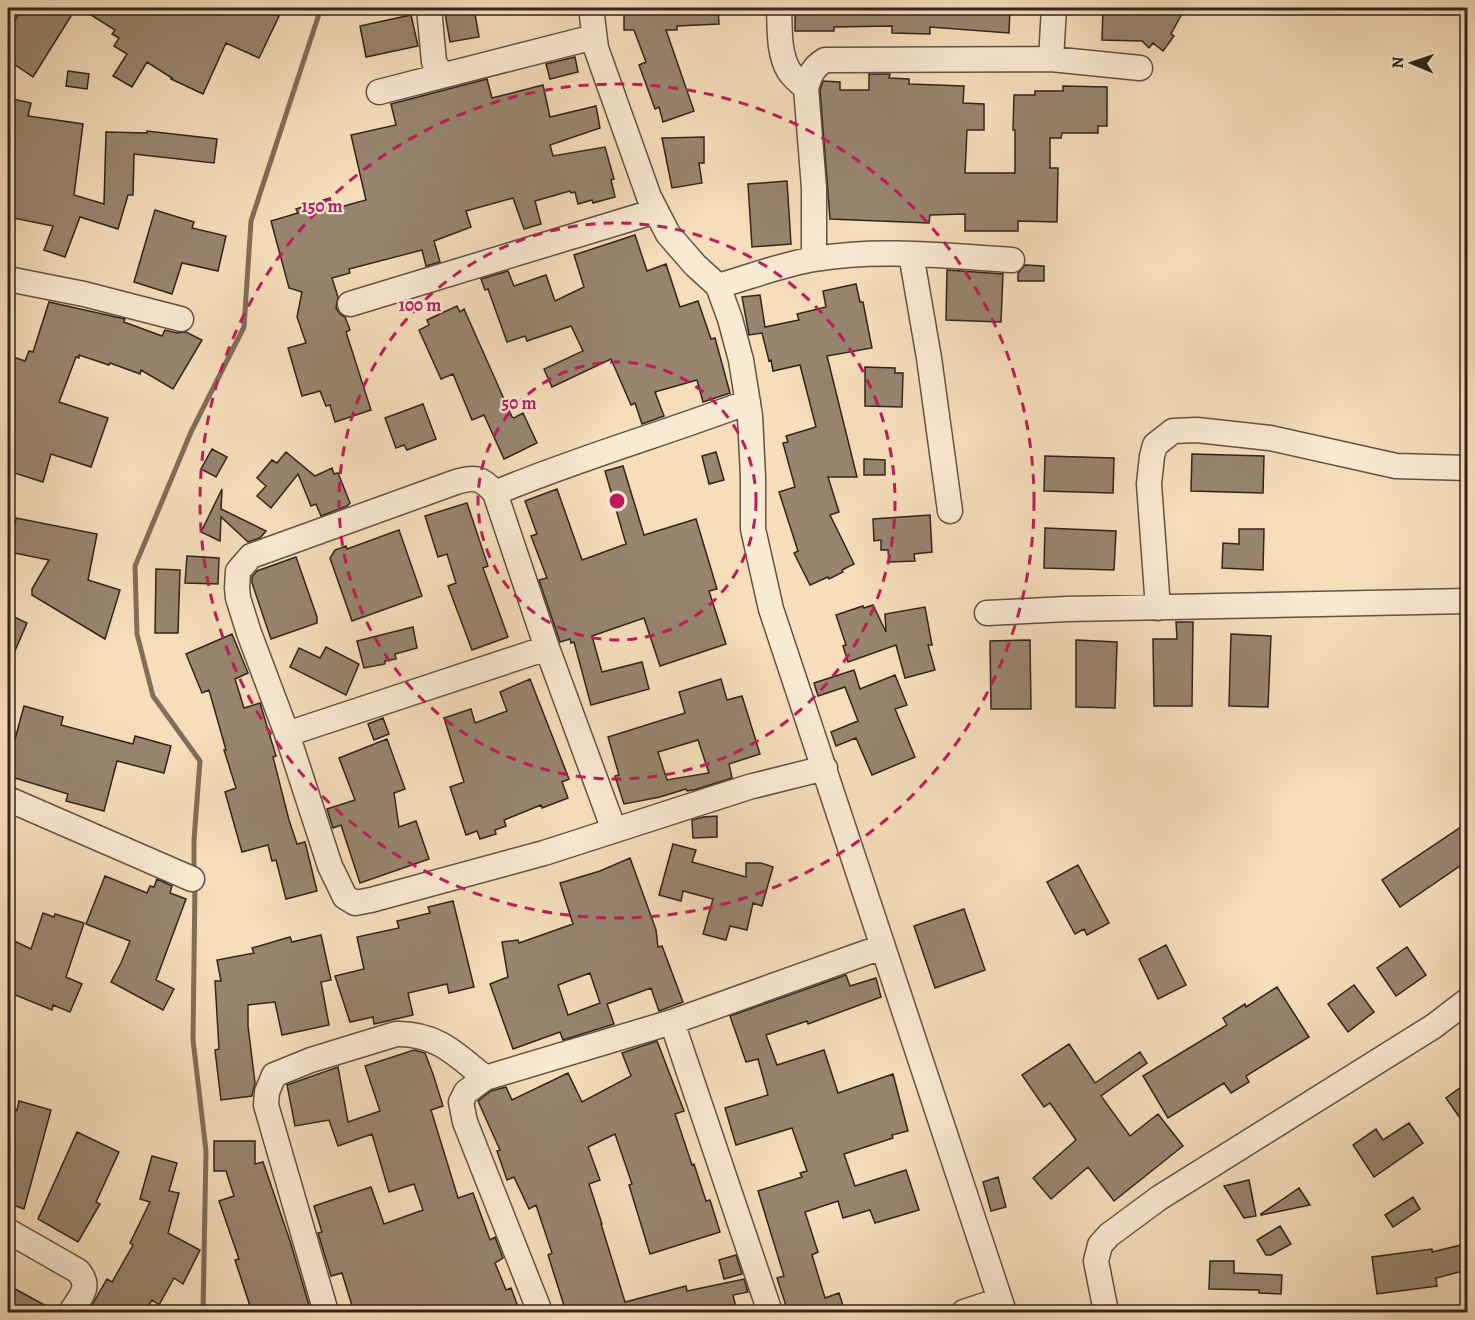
<svg xmlns="http://www.w3.org/2000/svg" width="1475" height="1320" font-family="Alegreya,serif">
<style>
.lines{fill:none;stroke-linecap:round;stroke-linejoin:round}
.stream{stroke:#7f6e5b;stroke-width:5}
.building{fill:#97856f;stroke:#31241d;stroke-width:1.5;fill-rule:evenodd}
.minor-casing{stroke:#625244;stroke-width:27}
.minor{stroke:#f9ead3;stroke-width:24}
.ring{fill:none;stroke:#c2185b;stroke-width:3;stroke-dasharray:10 8}
.centre{fill:#c2185b;stroke:#f9ead3;stroke-width:3}
.ring-label{font-size:18px;text-anchor:middle;font-weight:bold;fill:#c2185b;stroke:#f9ead3;stroke-width:4.5;stroke-linejoin:round;paint-order:stroke}
</style>
<rect width="100%" height="100%" fill="#f6debb"/>
<filter id="stains"><feTurbulence type="fractalNoise" baseFrequency=".00333" numOctaves="4"/><feColorMatrix values="0 0 0 0 .2 0 0 0 0 .09 0 0 0 0 .02 0 0 0 .5 -.17"/></filter>
<radialGradient id="worn" r=".72"><stop offset=".6" stop-color="#630" stop-opacity="0"/><stop offset="1" stop-color="#630" stop-opacity=".3"/></radialGradient>
<g class="lines">
<path class="stream" d="M194 874V840L200 761 153 696 137 634 135 566 191 432 244 327 251 221 321 8
M195 883 193 1040 206 1151 203 1312"/>
</g>
<path class="building" d="M22 8H76L33 77 11 62 13 59 8 55V33Z
M80 8H267L280 14 259 58 226 43 203 94 171 79 172 78 147 62 132 87 113 76 127 54 114 46 119 38 112 34 115 30Z
M444 8H474L479 37 450 42Z
M624 8H718L719 24 677 26V30H666L694 111 663 122 659 107 655 109 639 65 646 62 634 30H624Z
M795 8H1010L1009 33 930 27V34L892 33V26L834 27V31H795Z
M1103 8H1185L1171 34 1174 36 1163 51 1153 43 1149 48 1142 41 1102 40Z
M411 15 418 46 366 57 360 26Z
M575 57 578 72 550 79 546 64Z
M68 71 89 74 87 89 66 86Z
M869 74H890L889 78 909 79V84L964 86 963 103 984 104V130H967L965 173H1015V130H1013L1014 95H1035V91H1063V86L1107 87V126H1098V133H1062L1061 138H1050V168H1058L1057 222 1018 221V231H965V214L930 215 929 223 830 219 820 90 823 81 840 82V90H869Z
M487 79 492 98 543 85 550 117 596 106 600 128 550 145 553 156 605 147 614 179 611 180 615 197 593 203 592 200 578 204 575 192 571 193 570 191 535 201 541 224 524 229 513 198 466 211 471 227 434 241 440 262 426 266 422 250 349 269 350 273 332 278 338 297 336 308 340 314 345 317 350 330 346 332 371 410 335 422 330 405 326 406 320 391 302 396 288 348 306 343 297 317 302 292 289 288 271 221 298 213 296 209 330 198 333 209 366 200 351 135 396 125 391 104Z
M8 98 31 103 28 116 83 124 74 195 104 204 106 132 147 133V131L217 139 214 163 134 154 133 195H128L118 229 80 217 65 257 44 250 53 226 8 217Z
M704 137V163H699L702 183 672 188 662 138Z
M787 181 791 244 752 247 748 184Z
M155 210 194 222 192 228 226 236 218 271 182 263 172 294 134 282Z
M635 235 647 271 666 264 680 307 698 301 711 339 715 338 730 393 703 402 697 380 655 392 664 416 642 424 635 403 631 405 611 359 552 387 544 369 583 351 571 326 527 341 525 336 507 342 488 289 485 290 481 279 508 271 514 286 546 275 555 301 584 287 574 255Z
M1025 265 1044 266V281H1018V273Z
M947 270 1003 274 1001 322 946 320Z
M856 284 860 302H863L872 348 827 356 857 477H828L839 512 830 515 854 564 842 570 843 572 829 579 828 577 810 585 794 553 798 551 779 492 795 487 783 443 788 442 786 436 816 427 800 365 773 371 771 360 769 361 762 333 749 335 742 297 760 295 765 327 799 320 797 314 826 307 823 291Z
M49 302 125 319 124 322 162 336 165 330 177 333 186 332 202 340 173 389 141 370 140 374 110 363 109 365 79 355V358L76 357 59 402 108 418 91 467 51 454 43 482 8 471V355L25 361 29 351 33 352Z
M457 306 460 312 464 309 512 417 514 418 523 413 537 443 504 459 484 415 472 420 453 374 441 379 419 330 429 325 427 320Z
M865 367 895 368V373H903L902 407 865 406Z
M423 404 436 439 407 450 404 445 396 448 385 418Z
M212 449 227 457 216 477 201 469Z
M286 452 315 476 332 468 334 474 338 473 350 503 347 506 321 516 316 504 311 506 298 474 271 508 257 496 266 486 257 478 272 460 277 463Z
M716 452 724 480 709 484 702 456Z
M1192 454 1264 456 1263 493 1191 491Z
M1045 456 1114 458 1113 493 1044 491Z
M864 459 885 460V475H864Z
M623 466 644 535 696 519 717 589 709 591 726 644 660 666 644 618 592 636 602 672 642 662 649 689 591 705 574 642 571 643 570 639 560 642 539 580 547 578 531 536 537 534 525 501 557 489 582 560 626 544 605 471Z
M222 489 221 509 266 531 260 538 248 542 221 517 220 541 201 532Z
M467 503 488 566 483 568 508 637 472 650 448 586 456 583 447 554 438 557 425 516Z
M930 515 932 552 914 554 915 561 889 562 888 550H881V540L874 541 873 519Z
M16 518 97 534 88 580 120 590 105 639 32 595V589L49 560 9 552Z
M1045 528 1116 531 1114 570 1044 568Z
M1239 529H1264L1263 570 1222 568 1223 543 1239 544Z
M399 530 422 596 352 621 330 558 335 550 346 546 347 549Z
M187 556 219 558 218 584 185 583Z
M296 557 317 617V623L271 639 252 583V577L257 571Z
M156 569 180 570 178 633H155Z
M873 605 886 632 885 614 925 607 932 645H928L935 670 905 678 896 645 848 662 843 646 846 645 836 615 863 606 864 608Z
M8 614 27 623 8 667Z
M1176 622H1193L1192 706H1154L1153 639H1177Z
M413 627 417 648 395 654 396 659 385 661V664L364 668 357 641Z
M232 634 248 673 235 679 244 708 260 703 276 756 273 757 289 820 297 844 305 842 317 891 286 899 276 860 272 861 268 845 242 852 225 792 236 788 224 750H226L209 690 202 693 186 654Z
M1231 634 1271 636 1268 707 1229 706Z
M1030 640 1031 709H991L990 641Z
M1076 640 1117 642 1115 708 1076 707Z
M326 647 359 664 346 695 290 667 299 648 320 658Z
M854 670 860 689 895 675 907 705 895 709 915 757 872 775 856 738 836 746 831 732 858 721 845 687 818 696 814 683Z
M530 679 569 779 562 782 568 798 542 808 541 805 504 820 506 826 495 830 496 834 480 839 477 831 466 835 450 787 464 782 444 718 471 709 475 723 507 711 500 692Z
M721 679 727 700 742 696 760 754 729 764 732 778 694 790 687 791 686 789 660 797 624 804 615 776 619 775 608 737 685 713 679 692ZM698 740 709 773 667 780 658 752Z
M24 706 63 717 61 725 133 744 135 736 171 746 164 773 117 761 104 811 66 801 68 794 8 776V765Z
M383 718 389 734 374 740 368 724Z
M387 739 405 789 394 793 399 827 416 821 429 859 360 883 341 825 333 828 327 809 355 800 339 758Z
M717 816V837L693 838 692 820 703 817Z
M1467 823V861L1400 907 1382 880Z
M673 844 696 850 692 862 746 877V863H761L773 867 762 906 753 903 747 930 730 926 726 940 703 934 713 899 683 891 681 901 659 895Z
M630 858 656 930 658 947 662 946 683 1002 659 1011 651 988 607 1004 614 1024 563 1040 560 1032 513 1049 490 984 508 977 502 942 518 940 519 943 573 924 560 883 600 871ZM590 973 600 1003 568 1015 558 985Z
M1078 865 1109 923 1087 935 1084 929 1075 934 1047 882Z
M105 876 147 893 150 886 154 887 157 879 172 886 170 893 186 899 156 980 174 989 163 1010 111 982 121 963 130 941 86 924Z
M453 901 474 987 449 993 447 984 408 993 413 1015 374 1024 373 1017 350 1022 335 976 364 969 357 937 399 928 397 921 430 913 428 907Z
M964 909 985 970 935 988 914 926Z
M43 913 54 917 55 914 84 923 66 977 82 984 70 1012 53 1005 52 1010 8 992V938L31 949Z
M321 935 331 980 321 982 329 1025 282 1035 275 1002 248 1005V1026L255 1083 252 1096 221 1100 215 1050 219 1049 215 981H221L217 960 254 953 252 948 290 937 292 942Z
M1166 945 1186 985 1158 999 1139 959Z
M1407 947 1426 975 1396 996 1377 968Z
M846 975 850 986 876 978 881 997 808 1024 807 1021 766 1035 777 1065 824 1050 838 1093 893 1074 908 1131 892 1135 893 1138 844 1154 855 1186 906 1170 919 1210 875 1223 870 1210 843 1218 838 1201 805 1212 818 1252 812 1255 825 1298 839 1293 845 1312H788L777 1278 784 1276 758 1191 802 1177 800 1173 807 1171 792 1128 736 1145 725 1108 768 1095 758 1059 746 1062 730 1016Z
M1354 985 1374 1012 1348 1032 1328 1004Z
M1277 987 1309 1037 1246 1076 1249 1082 1231 1093 1224 1083 1168 1118 1143 1076 1227 1025 1223 1018 1245 1004 1246 1007Z
M657 1041 684 1111 675 1114 692 1165 694 1164 706 1201 710 1200 720 1232 650 1254 629 1185 632 1184 615 1134 588 1147 600 1180 589 1184 602 1224H601L625 1302 686 1286 687 1291 744 1279 748 1292 733 1295 737 1312H566L548 1255 552 1253 536 1205 529 1209 514 1177 507 1180 497 1151 500 1150 478 1101 491 1091 506 1087 512 1100 568 1073 582 1102 631 1076 622 1053Z
M1069 1044 1095 1083 1140 1052 1147 1063 1101 1096 1130 1136 1158 1114 1183 1146 1114 1201 1088 1167 1051 1199 1033 1178 1076 1140 1050 1103 1044 1107 1022 1075Z
M414 1050 425 1053 433 1074 443 1106 431 1110 458 1198 473 1193 490 1240 495 1237 503 1258 495 1263 506 1290 511 1288 520 1312H354L342 1273 331 1276 318 1233 322 1232 314 1206 371 1187 384 1224 423 1210 414 1184 389 1192 372 1134 338 1146 329 1120 295 1126 287 1085 338 1067 348 1122 380 1111 365 1066Z
M1467 1083V1128L1446 1098Z
M19 1101 51 1110 24 1209 8 1203V1108L17 1110Z
M1409 1123 1423 1143 1374 1177 1353 1145 1376 1129 1383 1140Z
M77 1132 119 1152 96 1202 100 1204 78 1242 38 1219Z
M214 1141H255V1164L263 1162 290 1241 311 1312H252L235 1260 239 1259 219 1201 234 1196 226 1171H214Z
M152 1156 177 1163 169 1191 179 1193 168 1233 200 1250 183 1284 174 1278 159 1305 152 1300 144 1312H88L107 1279 112 1282 133 1245 130 1243 150 1202 140 1199Z
M998 1177 1006 1207 991 1211 983 1182Z
M1249 1180 1256 1216 1244 1218 1224 1186Z
M1299 1188 1310 1205 1261 1215V1214Z
M1413 1197 1420 1209 1393 1227 1385 1215Z
M1280 1226 1291 1244 1271 1255H1266L1257 1240Z
M1461 1245 1467 1270 1436 1278 1437 1286 1377 1294 1372 1257 1432 1249V1252Z
M736 1255 742 1274 724 1279 719 1260Z
M1210 1261H1234V1273L1282 1275 1281 1294 1259 1293V1290L1209 1289Z
M8 1285 57 1312H8Z"/>
<g class="lines">
<g class="minor-casing">
<path id="minor" d="M429 8 434 62 442 75
M591 8 596 48 649 197 668 234 695 265 718 286 730 319 741 360 750 416 753 477V529L771 609 1004 1312
M779 8C780 27 778 53 789 71 793 77 800 83 806 88
M1051 59 1054 8
M379 92 594 37
M911 254 929 358 950 511
M814 259V188L806 88C810 75 813 67 825 60L1051 59 1140 68
M8 279 84 294 181 319
M718 286C750 277 783 264 815 259 880 248 947 256 1012 260
M350 304 656 211
M495 493C578 458 664 434 748 402
M1158 608 1149 484 1152 456 1155 445 1173 431 1197 430 1270 438 1396 466 1468 468
M987 613 1067 609 1468 601
M287 734 547 648
M8 799 192 879
M614 830 547 648 495 493C482 478 475 476 456 482L251 556 238 571 237 588 238 598 249 633 287 734 330 866 345 897 355 903 371 900 544 853 749 787 825 768
M672 1022 770 1312
M8 1231 78 1271C92 1287 80 1297 71 1312
M326 1312 266 1105 267 1092 274 1075 311 1060 396 1034C436 1033 456 1054 485 1078
M540 1312 465 1122 461 1102 466 1092 485 1078 672 1022 882 947
M964 1312 1000 1300
M1106 1312 1096 1261 1100 1245 1109 1235 1159 1198 1434 1026 1468 1000"/>
</g>
<use href="#minor" class="minor"/>
</g>
<g class="ring">
<circle cx="617" cy="501" r="139"/>
<circle cx="617" cy="501" r="278"/>
<circle cx="617" cy="501" r="417"/>
</g>
<circle cx="617" cy="501" r="9" class="centre"/>
<g class="ring-label">
<text x="322" y="212">150 m</text>
<text x="420" y="311">100 m</text>
<text x="519" y="409">50 m</text>
</g>
<rect width="1475" height="1320" fill="none" stroke="#f6debb" stroke-width="30"/>
<rect x="9" y="9" width="1457" height="1302" fill="none" stroke="#31241d" stroke-width="3"/>
<rect x="15" y="15" width="1445" height="1290" fill="none" stroke="#31241d" stroke-width="1.5"/>
<g transform="translate(1412 63) rotate(272)" stroke="#f9ead3" stroke-width="4.5" paint-order="stroke">
<path d="M0-4.5L10 22L0 15L-10 22Z" fill="#31241d"/>
<text y="-9" font-size="16" font-weight="bold" text-anchor="middle" fill="#31241d">N</text>
</g>
<rect width="100%" height="100%" filter="url(#stains)"/>
<rect width="100%" height="100%" fill="url(#worn)"/>
</svg>
